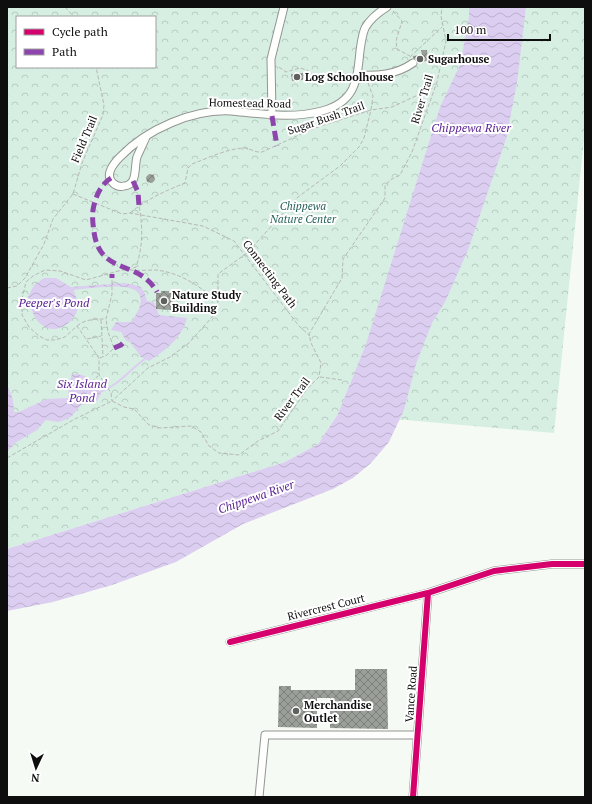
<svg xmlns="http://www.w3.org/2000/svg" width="592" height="804" font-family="'PT Serif',serif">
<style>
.park{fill:url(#park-crowns);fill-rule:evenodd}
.water{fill:url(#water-waves)}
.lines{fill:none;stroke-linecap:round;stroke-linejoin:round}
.stream{stroke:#dccef1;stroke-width:2}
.building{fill:url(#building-cross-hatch)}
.minor-casing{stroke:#929592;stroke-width:9}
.path{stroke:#b7b8b7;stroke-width:1;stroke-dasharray:4 2;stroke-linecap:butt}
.minor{stroke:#fefefd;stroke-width:7}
.quiet{stroke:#8e44ad;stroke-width:5;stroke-dasharray:10 5;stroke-linecap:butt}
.cycleway-casing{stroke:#fff;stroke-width:8}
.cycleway{stroke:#d6006c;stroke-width:6}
.poi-dot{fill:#5f615e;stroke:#fff;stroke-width:1.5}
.labels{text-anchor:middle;stroke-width:4;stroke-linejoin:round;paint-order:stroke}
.poi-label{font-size:11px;font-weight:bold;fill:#0e0e0e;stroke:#fff;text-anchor:start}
.street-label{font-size:11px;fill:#0e0e0e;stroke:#fff}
.park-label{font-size:11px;font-style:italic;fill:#256057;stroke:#fff}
.water-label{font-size:12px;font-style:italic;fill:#5b2395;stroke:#fff}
</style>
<defs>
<pattern id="park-crowns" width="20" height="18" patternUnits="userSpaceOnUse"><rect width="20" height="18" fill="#d7efe2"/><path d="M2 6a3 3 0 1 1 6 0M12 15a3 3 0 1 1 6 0" fill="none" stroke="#b7ccc1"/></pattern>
<pattern id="water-waves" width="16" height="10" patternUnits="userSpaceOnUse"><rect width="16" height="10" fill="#dccef1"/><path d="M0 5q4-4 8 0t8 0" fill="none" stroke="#bcb0cd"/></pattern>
<pattern id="building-cross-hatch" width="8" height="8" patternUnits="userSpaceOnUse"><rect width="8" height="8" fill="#9b9f99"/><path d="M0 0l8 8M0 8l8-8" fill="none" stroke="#7d807b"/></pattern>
</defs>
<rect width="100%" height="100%" fill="#f5fbf4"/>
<path class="park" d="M7 7H585V129L554 433 338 414 318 444 285 462 7 549ZM17 17H155V67H17Z"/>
<path class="water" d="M469 7H526L517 83 506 139 468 250 445 302 432 323 416 364 404 410 389 442 371 463 353 478 333 489 243 524 176 562 112 585 53 602 7 611V549L285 462 318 444 338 414 366 344 440 107 460 65 469 17Z
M44 278H56L71 287 124 283 134 285 141 287 145 294 147 301 154 302 159 315 187 318C182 338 166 350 149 361L141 357 130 342 126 341 121 332 111 330 116 322H131C166 274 98 288 74 290 75 295 79 303 78 308 75 323 55 336 42 325 33 319 31 307 28 297L34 285Z
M72 374C88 374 93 380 101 394L96 402 81 405 72 416 65 420 58 422 46 420 37 430 15 443 7 452V385C12 394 14 402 14 412H19L47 399 68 398 69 384Z"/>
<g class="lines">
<path class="stream" d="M100 392C118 386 129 370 145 359"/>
</g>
<path class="building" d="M421 50H427L428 61 418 62 413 58V56L422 55Z
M303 73V80L292 81 291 74Z
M149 174 154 175 155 180 152 183 147 182 146 177Z
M161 291H169V293H172L171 310 156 309V293H161Z
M355 669H387L388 729 330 728V698H317V728L278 727 279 686H291V690H355Z"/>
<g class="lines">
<g class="minor-casing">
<path id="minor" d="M358 75C377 76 396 75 413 63
M272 116 271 59 284 7
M146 137C143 144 140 150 137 157 134 167 138 185 124 186 120 187 116 186 113 183 104 175 114 163 120 157 147 129 193 109 231 111 262 114 292 119 322 111 355 102 357 82 360 51 361 44 362 35 365 28 370 19 379 12 387 7
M230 642 428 593 494 571 552 564H585
M259 797 265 735H417
M413 797 428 593"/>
</g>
<path class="path" d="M65 7 74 17
M393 11 402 21 396 41 397 49 410 56
M410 57 442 27
M279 67 286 72 300 68 307 70 318 79H327L349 73
M368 83 373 96 371 110 392 107 435 87
M73 194 122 214 130 213 203 226 234 241 299 326 310 336
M130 213C147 199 165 191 185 183L188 168 192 164C208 158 226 149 244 148 250 148 255 153 262 152L312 129 371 110 364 138 359 147 340 166 298 197 247 253 218 274V302L213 316 189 343 170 357 148 368 112 401 111 393 99 375V358L77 326 65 337 55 340H47L39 336 29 327 22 315V299L26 282 33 276 45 270 60 271 86 280 122 270H129L136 267C143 247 143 227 139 206
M130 270C138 271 147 270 155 270 179 272 200 286 218 302
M7 288 17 286 25 278 44 244 53 219 73 194 82 163 103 115 104 105 96 67
M101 320 103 356
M77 326C85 319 96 319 106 319L112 294V278
M126 336 130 339
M87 339 101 336
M100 358 107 355 114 348 108 332 106 319
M320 377 342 380
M84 384 89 388
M87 386 98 376
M7 458 73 420 112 401 124 407 134 409 149 425 160 428 191 426 201 432 209 446 219 453 239 455 258 441 278 431 307 389 319 377 321 363 311 343 309 334 342 278 343 259 385 198V186L390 180 400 175 412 152 437 82 446 41 441 16 442 7"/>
<use href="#minor" class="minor"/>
<path class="quiet" d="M272 116 277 146
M111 178C100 185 95 198 93 210 92 217 93 225 94 232 100 276 139 259 157 292
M133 181 138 192 139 206
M112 278V274
M114 348 121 345 125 341"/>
<g class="cycleway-casing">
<path id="cycleway" d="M230 642 428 593 494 571 552 564H585
M413 797 428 593"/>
</g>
<use href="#cycleway" class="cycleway"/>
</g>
<g class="poi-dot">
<circle cx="420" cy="59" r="4"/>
<circle cx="297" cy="77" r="4"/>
<circle cx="164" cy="301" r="4"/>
<circle cx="296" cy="711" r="4"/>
</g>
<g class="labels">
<g class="poi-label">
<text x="428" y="63">Sugarhouse</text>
<text x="305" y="81">Log Schoolhouse</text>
<text x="172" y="299">Nature Study<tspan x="172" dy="13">Building</tspan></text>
<text x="304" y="709">Merchandise<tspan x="304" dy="13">Outlet</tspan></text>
</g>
<g class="street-label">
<text transform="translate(422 99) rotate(-73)" y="4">River Trail</text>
<text transform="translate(250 103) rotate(1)" y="4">Homestead Road</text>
<text transform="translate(326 118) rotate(-19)" y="4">Sugar Bush Trail</text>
<text transform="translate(84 139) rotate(-67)" y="4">Field Trail</text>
<text transform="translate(270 274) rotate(53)" y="4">Connecting Path</text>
<text transform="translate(292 399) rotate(-53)" y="4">River Trail</text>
<text transform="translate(326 607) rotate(-14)" y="4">Rivercrest Court</text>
<text transform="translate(411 694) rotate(-86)" y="4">Vance Road</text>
</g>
<g class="park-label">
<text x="303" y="210">Chippewa<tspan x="303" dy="13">Nature Center</tspan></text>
</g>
<g class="water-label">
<text x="471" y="132">Chippewa River</text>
<text x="54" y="307">Peeper's Pond</text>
<text x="82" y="388">Six Island<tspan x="82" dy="14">Pond</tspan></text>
<text transform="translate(256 497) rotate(-19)" y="4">Chippewa River</text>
</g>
</g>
<rect width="592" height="804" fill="none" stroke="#0e0e0e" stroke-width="16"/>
<rect x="16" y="16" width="140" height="52" fill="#ffffff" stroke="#9f9f9f"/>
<rect x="24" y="29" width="20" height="6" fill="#d6006c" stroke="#9f9f9f"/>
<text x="52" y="36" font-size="12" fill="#0e0e0e">Cycle path</text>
<rect x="24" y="49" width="20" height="6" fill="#8e44ad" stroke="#9f9f9f"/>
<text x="52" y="56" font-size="12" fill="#0e0e0e">Path</text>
<g transform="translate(36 768) rotate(184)" stroke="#ffffff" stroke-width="3" paint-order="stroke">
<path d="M0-3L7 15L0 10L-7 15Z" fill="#0e0e0e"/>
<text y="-6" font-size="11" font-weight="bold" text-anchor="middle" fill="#0e0e0e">N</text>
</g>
<path d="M448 34v6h102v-6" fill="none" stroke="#0e0e0e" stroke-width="2"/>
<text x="454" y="34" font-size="12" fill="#0e0e0e" stroke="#ffffff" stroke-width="3" paint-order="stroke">100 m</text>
</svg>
